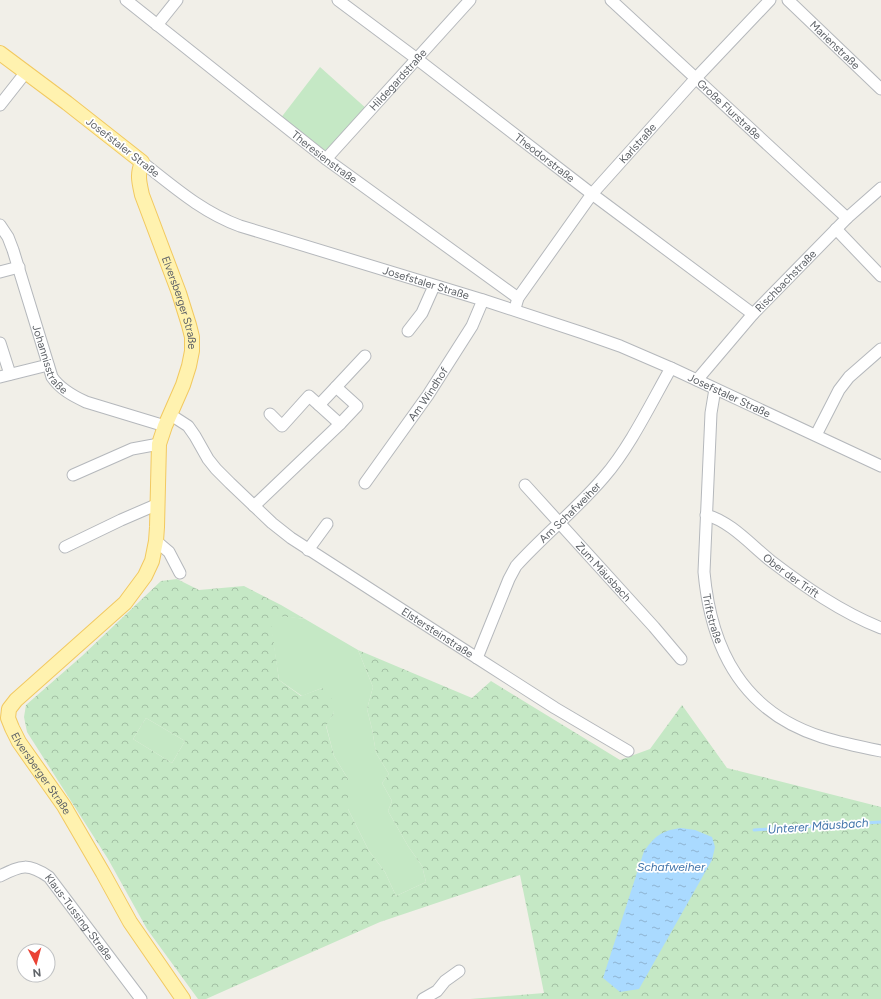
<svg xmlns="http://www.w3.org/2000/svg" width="881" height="999" font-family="Figtree,sans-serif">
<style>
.green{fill:#c5e8c5}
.forest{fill:url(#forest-crowns);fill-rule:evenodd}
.water{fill:url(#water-ripples)}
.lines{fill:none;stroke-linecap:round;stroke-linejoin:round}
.stream{stroke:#aadaff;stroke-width:3}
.minor-casing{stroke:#b5b8bc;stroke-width:13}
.major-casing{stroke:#f2c960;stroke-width:16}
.minor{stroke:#fff;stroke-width:11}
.major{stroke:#fff2af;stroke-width:14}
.labels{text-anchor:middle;stroke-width:3.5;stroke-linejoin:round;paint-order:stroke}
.street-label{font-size:11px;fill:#5f6368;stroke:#fff}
.water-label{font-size:12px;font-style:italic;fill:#4174aa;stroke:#fff}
</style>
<defs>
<pattern id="forest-crowns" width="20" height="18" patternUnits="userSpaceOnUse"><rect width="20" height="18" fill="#c5e8c5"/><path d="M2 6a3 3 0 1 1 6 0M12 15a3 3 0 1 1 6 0" fill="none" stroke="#a3c0a4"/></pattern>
<pattern id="water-ripples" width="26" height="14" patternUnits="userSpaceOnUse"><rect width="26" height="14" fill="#aadaff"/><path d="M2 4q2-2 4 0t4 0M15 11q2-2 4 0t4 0" fill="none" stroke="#8eb4d2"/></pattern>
</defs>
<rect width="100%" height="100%" fill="#f1efe8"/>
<path class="green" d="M320 67 368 110 327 157 280 119Z
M269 614 305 619 358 650 373 687 367 709 372 729 376 753 389 774 382 783 392 801 388 811 408 846 422 866 426 882 396 896 385 872 369 851 348 809V779L334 756 326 725 334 713 322 688 302 696 279 680Z
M146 718 185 741 172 763 133 739Z"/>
<path class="forest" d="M177 579 199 590 244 586 281 605 305 619 270 615 279 680 301 696 322 688 331 696 334 713 326 726 334 756 348 779V809L369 851 385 872 396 896 426 882 422 866 408 846 388 811 392 801 382 783 389 774 376 753 372 729 367 709 373 687 358 650 472 698 491 681 620 760 650 749 682 705 727 768 881 807V999H470L544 993 520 875 380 922 206 999H198L147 929 108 859 27 732 24 717 26 705 82 656 161 581ZM146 718 185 741 172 763 133 739Z"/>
<path class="water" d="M681 828 695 830 712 837 715 847 712 860 639 989 620 992 603 978 644 851C656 835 661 831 681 828Z"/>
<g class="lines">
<path class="stream" d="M754 830 881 822"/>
<g class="minor-casing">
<g id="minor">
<path id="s1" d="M126 0 326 159 518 298"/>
<path id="s2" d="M338 0 417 59 592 194 753 314"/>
<path id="s3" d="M611 0 847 218"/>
<path id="s4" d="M788 0 881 89"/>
<path d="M157 25 177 0"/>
<path d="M0 105 26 72"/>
<path id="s5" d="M326 159 470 0"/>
<path id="s6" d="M142 162C174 187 202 212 240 226L483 300 583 333 620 346 671 368 881 466"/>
<path id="s7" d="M0 225 8 237 13 250 52 377C60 389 73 396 86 402L165 426"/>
<path d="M836 229 881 276"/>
<path d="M0 272 19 267"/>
<path id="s8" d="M516 305 518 298 592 194 696 78 770 0"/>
<path d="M408 331 422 313 434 286"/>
<path d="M0 343 10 374"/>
<path d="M0 377 48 365"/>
<path id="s9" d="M697 380 753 314 847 218 881 188"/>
<path d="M336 387 319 405 340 424"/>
<path id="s10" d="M715 389 711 413 704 572C711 650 743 712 822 737 841 743 861 747 881 751"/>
<path d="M270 414 282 426 309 396 319 405"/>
<path id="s11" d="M171 415 188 426 195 436 208 459 216 469 230 483 272 523 291 538 477 658 555 708 628 751"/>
<path d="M816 435 839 390 849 377 881 349"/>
<path d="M73 475 132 449 159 444"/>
<path id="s12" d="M365 483 428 395 472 326 483 300"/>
<path id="s13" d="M525 485 654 627 681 659"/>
<path d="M254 506 340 424 357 406 336 387 365 356"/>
<path id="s14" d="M706 515C730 521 751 545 771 561 805 587 841 612 881 628"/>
<path d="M156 541 169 552 180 573"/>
<path d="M65 547 121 520 158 504"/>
<path d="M308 550 327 524"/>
<path id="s15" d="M477 658 509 579 516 566C544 535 577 509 604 477 630 447 651 403 671 368"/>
<path id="s16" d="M0 876C22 865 28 863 49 877L141 999"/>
<path d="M423 999 437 991 445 981 459 971"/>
</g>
</g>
<g class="major-casing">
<g id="major">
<path id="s17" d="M0 53 67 103 142 162C137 175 139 181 142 195L179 293 189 325 192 337V351L189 366 183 385 165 426 159 444 157 527 156 541 152 561 145 576 125 603 16 700 9 709 8 718 12 728 19 742 64 806 103 873 130 922 183 999"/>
</g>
</g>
<use href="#minor" class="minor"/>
<use href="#major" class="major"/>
</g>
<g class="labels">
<g class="street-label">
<text dy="4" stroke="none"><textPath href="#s4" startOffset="65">Marienstraße</textPath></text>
<text dy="4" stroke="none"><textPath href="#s5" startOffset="107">Hildegardstraße</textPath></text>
<text dy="4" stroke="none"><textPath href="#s3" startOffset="161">Große Flurstraße</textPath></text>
<text dy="4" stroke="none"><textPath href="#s8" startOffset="203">Karlstraße</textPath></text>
<text transform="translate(123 147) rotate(38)" y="4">Josefstaler Straße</text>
<text dy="4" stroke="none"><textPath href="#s1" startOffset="253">Theresienstraße</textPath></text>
<text dy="4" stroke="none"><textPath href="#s2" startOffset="260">Theodorstraße</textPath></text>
<text dy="4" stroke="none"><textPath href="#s9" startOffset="133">Rischbachstraße</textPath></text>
<text dy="4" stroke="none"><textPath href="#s6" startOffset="312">Josefstaler Straße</textPath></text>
<text dy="4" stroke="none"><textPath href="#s17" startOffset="327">Elversberger Straße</textPath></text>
<text dy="4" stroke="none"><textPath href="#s7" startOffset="144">Johannisstraße</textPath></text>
<text dy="4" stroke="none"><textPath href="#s12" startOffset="109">Am Windhof</textPath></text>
<text dy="4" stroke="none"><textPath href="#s6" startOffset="636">Josefstaler Straße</textPath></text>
<text dy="4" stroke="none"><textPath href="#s15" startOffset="176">Am Schafweiher</textPath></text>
<text dy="4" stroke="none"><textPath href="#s13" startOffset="117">Zum Mäusbach</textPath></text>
<text dy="4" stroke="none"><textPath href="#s14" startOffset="105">Ober der Trift</textPath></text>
<text dy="4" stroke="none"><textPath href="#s10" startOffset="231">Triftstraße</textPath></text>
<text dy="4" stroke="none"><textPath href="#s11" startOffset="348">Elstersteinstraße</textPath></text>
<text dy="4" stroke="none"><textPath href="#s17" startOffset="875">Elversberger Straße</textPath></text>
<text dy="4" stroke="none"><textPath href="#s16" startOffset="103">Klaus-Tussing-Straße</textPath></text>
</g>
<g class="water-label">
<text transform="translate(818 826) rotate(-4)" y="4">Unterer Mäusbach</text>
<text x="671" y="871">Schafweiher</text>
</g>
</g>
<g transform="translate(36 963) rotate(174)"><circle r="19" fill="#ffffff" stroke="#bfc1c3"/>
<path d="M0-3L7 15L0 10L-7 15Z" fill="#ea4335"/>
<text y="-6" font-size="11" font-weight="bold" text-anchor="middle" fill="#5f6368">N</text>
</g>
</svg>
